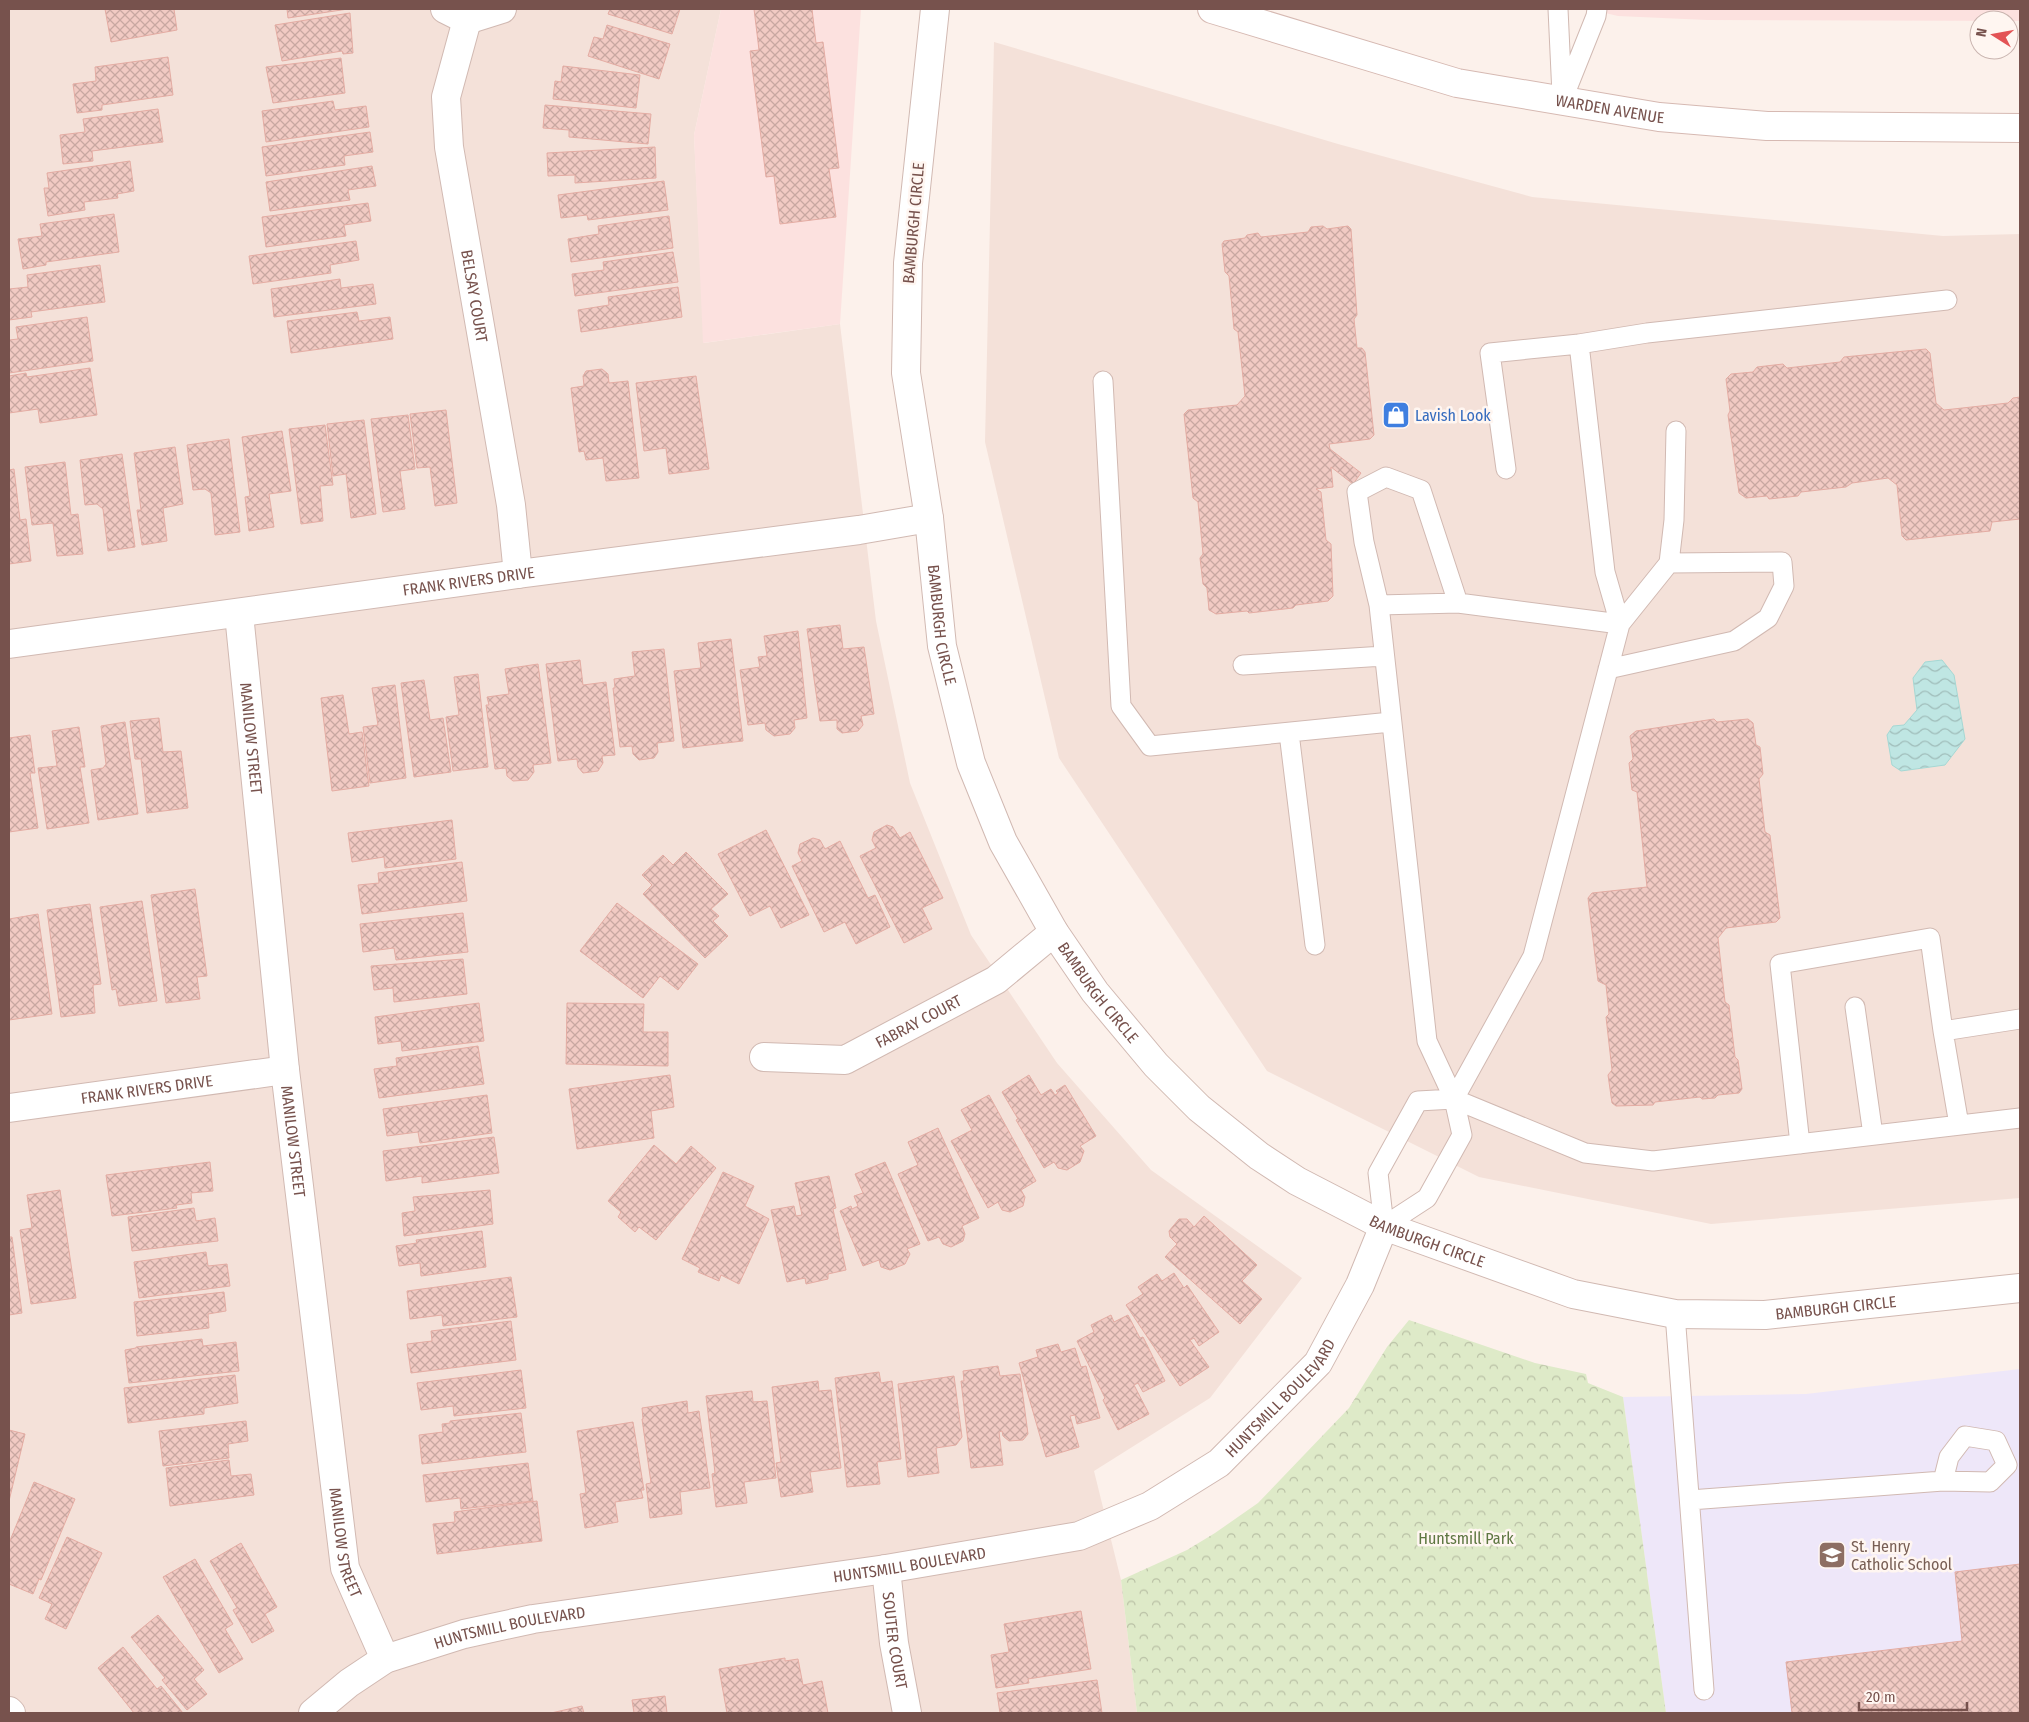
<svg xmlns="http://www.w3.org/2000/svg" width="2029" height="1722" font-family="'Fira Sans Condensed',sans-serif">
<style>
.residential{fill:#f4e1d9}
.commercial{fill:#fce1df}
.education{fill:#eee7f9}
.park{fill:url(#park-crowns)}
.water{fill:url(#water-waves);stroke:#a5d8d4}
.building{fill:url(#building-cross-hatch);stroke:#e4aca3}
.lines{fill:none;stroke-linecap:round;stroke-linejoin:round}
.service-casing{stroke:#d1b9b2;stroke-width:21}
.minor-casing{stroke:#d1b9b2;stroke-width:30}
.tertiary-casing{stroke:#d1b9b2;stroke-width:30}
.secondary-casing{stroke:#d6b9b2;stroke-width:30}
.service{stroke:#fff;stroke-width:19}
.minor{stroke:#fff;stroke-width:28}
.tertiary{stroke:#fff;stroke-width:28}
.secondary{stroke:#fff;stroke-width:28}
.labels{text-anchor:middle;stroke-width:5;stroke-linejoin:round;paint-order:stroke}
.street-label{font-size:16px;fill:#77524d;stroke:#fff6f1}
.shop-label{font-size:16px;fill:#366cbe;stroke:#fff6f1;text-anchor:start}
.park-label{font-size:16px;fill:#5e7742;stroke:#fff6f1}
.education-label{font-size:16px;fill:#785e54;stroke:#fff6f1;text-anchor:start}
</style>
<defs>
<pattern id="park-crowns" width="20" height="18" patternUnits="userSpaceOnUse" patternTransform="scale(1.25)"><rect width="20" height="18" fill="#deeac8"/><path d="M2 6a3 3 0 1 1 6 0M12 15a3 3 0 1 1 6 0" fill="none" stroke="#b9c0a5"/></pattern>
<pattern id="water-waves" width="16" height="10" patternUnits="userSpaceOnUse" patternTransform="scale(1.25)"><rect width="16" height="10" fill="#bfe6e3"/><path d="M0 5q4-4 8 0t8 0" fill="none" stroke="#a0bdba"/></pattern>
<pattern id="building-cross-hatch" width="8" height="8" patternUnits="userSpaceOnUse" patternTransform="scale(1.25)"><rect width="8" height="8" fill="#f1cac3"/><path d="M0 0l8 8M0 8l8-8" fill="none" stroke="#c8a7a1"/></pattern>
</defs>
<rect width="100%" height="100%" fill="#fcf1eb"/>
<path class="residential" d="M9 9H721L694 135 704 343 840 324 876 621 910 783 971 935 1057 1063 1151 1170 1302 1278 1210 1398 1094 1471 1121 1580 1137 1713H9Z
M994 42 1338 144 1532 197 1943 236 2020 234V1198L1711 1224 1479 1177 1267 1071 1059 758 985 442Z"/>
<path class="commercial" d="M721 9H861L840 324 703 343 694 135Z
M1588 9H2020V21L1707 20 1618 16Z"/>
<path class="education" d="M2020 1369V1713H1666L1623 1397 1806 1394Z"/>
<path class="park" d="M1409 1320 1535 1363 1586 1374 1588 1383 1623 1397 1666 1713H1137L1121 1580 1187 1550 1215 1533 1258 1503 1349 1408 1387 1347Z"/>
<path class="water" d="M1942 660 1954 675 1965 739 1945 765 1901 771 1892 765 1887 735 1893 726 1904 725 1917 710 1913 678 1925 662Z"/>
<path class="building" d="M105 9H174L177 30 111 42Z
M287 9H348L288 18Z
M610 9H680L672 34 608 14Z
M754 9H812L816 43 823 42 839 168 829 169 836 217 780 224 774 176 766 177 750 51 759 50Z
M350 13 353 53 343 54 342 51 282 61 275 25Z
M607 25 670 44 659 79 588 56 594 37 603 39Z
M168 57 173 95 102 105V110L77 113 73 84 96 81 95 67Z
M341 58 345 93 273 103 266 67Z
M563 66 640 75 636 108 553 99 555 81 561 82Z
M333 101 335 110 366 106 369 127 266 142 262 111Z
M545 105 651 114 648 144 569 137V130L543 128Z
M158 109 163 142 92 151 93 161 63 164 60 135 85 132 83 119Z
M370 132 373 152 344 156 345 165 266 176 262 147Z
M655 147 656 178 575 183V175L548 176 547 153Z
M130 161 134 191 117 194 118 198 84 202 85 210 48 216 44 188H49L47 173Z
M372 166 376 186 348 190 350 200 270 211 266 182Z
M664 181 668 210 588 220 587 215 561 218 558 195Z
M368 203 371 221 344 225 346 236 266 247 262 217Z
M114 214 119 252 46 262V265L23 269 18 239 42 236 40 224Z
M669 216 673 248 571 262 568 239 599 234 598 226Z
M1323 226 1327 229 1348 226 1351 229 1357 315 1354 319 1357 348H1362L1365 352 1374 435 1370 439 1329 444 1330 449 1361 473 1353 484 1331 467 1333 487 1316 489 1321 492 1326 540 1331 544 1333 596 1328 601 1296 605 1293 608 1249 613 1247 611 1216 614 1209 610 1207 588 1203 584 1200 558 1203 554 1198 502 1193 498 1184 414 1188 410 1237 405 1245 396 1238 332 1234 329 1229 276 1225 272 1222 244 1224 241 1245 238 1247 235 1258 233 1261 237 1308 232 1311 227Z
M356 241 359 260 330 265 331 273 253 284 249 256Z
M673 252 678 282 575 296 572 274 604 270 603 262Z
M100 265 105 302 31 312 32 317 9 320V289L28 287 27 275Z
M340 279 341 288 373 284 376 304 274 317 271 289Z
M678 287 682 317 581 332 578 310 609 305 608 297Z
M357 312 359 321 390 317 393 339 291 353 287 321Z
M87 317 93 361 9 373V340L18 339 16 327Z
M1926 349 1930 353 1936 403 1944 410 2008 403 2013 398 2020 397V519L1992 522 1990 531 1906 540 1902 536 1897 485 1888 478 1852 483 1846 487 1801 492 1798 496 1769 499 1767 496 1746 498 1739 493 1728 415 1730 411 1726 379 1731 374 1753 372 1757 367 1783 364 1787 368 1840 362 1844 357Z
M90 368 97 415 40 423 38 409 9 413V376L26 373 27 377Z
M602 369 608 374 609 383 628 381 639 478 606 481 603 458 586 460 584 451 579 452 571 388 584 386 583 376 586 371Z
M696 376 709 469 669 474 666 448 644 451 636 383Z
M446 410 457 503 435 506 430 467 417 468 410 414Z
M408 415 415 469 400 471 405 509 383 512 371 419Z
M364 420 376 514 351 518 346 474 333 476 327 424Z
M325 425 333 485 320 486 323 521 301 524 289 429Z
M282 431 291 491 269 494 274 527 249 531 245 497 250 496 242 437Z
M229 439 240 532 215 535 211 493 205 489 193 490 187 445Z
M175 447 183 504 163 508 167 541 142 545 137 510H141L134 453Z
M122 454 135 547 108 551 103 509 97 504 85 505 80 460Z
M65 462 71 515 78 514 83 554 57 556 53 523 32 525 25 467Z
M14 469 20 520 26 519 31 561 9 564V470Z
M840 625 843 649 864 647 874 714 861 716 863 725 858 731 842 733 837 729V720L820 721 807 629Z
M798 631 807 718 794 720 795 728 790 734 774 736 766 730 765 723 748 725 740 670 760 667 758 657 767 656 764 636Z
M731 639 743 741 683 748 674 671 701 668 698 643Z
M664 649 674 741 657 743 658 752 654 758 639 760 633 754 632 746 620 747 613 688H615L614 679 635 676 632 652Z
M580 660 583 685 606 682 615 755 602 756 603 763 598 771 583 773 578 767 577 759 558 761 546 664Z
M538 664 551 763 533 765 534 772 528 780 513 781 507 776 506 768 495 769 486 705H489L487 697 509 694 505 669Z
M478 674 488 767 453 771 446 717 459 715 454 677Z
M424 680 430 720 443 718 451 772 414 777 401 683Z
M395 685 406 778 370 783 363 727 378 725 372 688Z
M343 695 349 734 362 732 369 786 332 791 321 698Z
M159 718 163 752 181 751 188 808 147 813 141 759H135L130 721Z
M1714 719 1717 722 1748 719 1753 723 1756 745 1760 747 1763 774 1759 779 1765 832 1770 835 1780 918 1776 922 1726 928 1718 938 1725 1002 1729 1005 1735 1057 1738 1060 1742 1089 1739 1093 1718 1095 1715 1098 1702 1099 1700 1097 1655 1102 1653 1105 1616 1106 1612 1103 1608 1075 1612 1070 1606 1017 1609 1014 1606 985 1598 981 1588 898 1592 893 1647 887 1637 792 1632 790 1629 763 1633 759 1630 736 1636 731Z
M125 722 138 814 98 820 91 770 103 768 106 764 101 726Z
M79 727 85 767H80L89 823 47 829 38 768 57 766 52 731Z
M30 735 35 773H30L38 828 9 832V738Z
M452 820 456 859 385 868 384 857 352 862 348 833Z
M887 825 893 827 900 838 910 832 943 898 922 908 932 929 904 943 860 856 876 848 872 840 874 832Z
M766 830 809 915 781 928 770 906 750 916 718 854Z
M813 838 820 840 825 849 840 841 868 898 875 895 890 927 856 944 845 922 824 932 792 866 802 861 798 853 800 844Z
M686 852 728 894 711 909 719 916 713 921 728 936 705 958 643 894 652 885 642 875 663 855 673 865Z
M462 862 467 901 362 914 358 885 379 883 378 873Z
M195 889 207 976 197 977 200 999 166 1003 151 895Z
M142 901 157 1001 119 1006 116 989 112 990 100 907Z
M617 903 698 964 678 990 660 976 643 998 580 951Z
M90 904 101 984 93 985 95 1013 61 1017 47 910Z
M463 913 468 952 396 960 394 948 363 952 360 924Z
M38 914 52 1014 9 1020V919Z
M463 959 467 994 394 1002 393 988 374 990 371 966Z
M479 1003 484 1041 402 1051 401 1041 378 1044 375 1017Z
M567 1003 644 1004 643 1032H668V1066L566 1064Z
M478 1046 484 1084 379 1098 374 1069 397 1066 396 1058Z
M670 1075 674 1107 651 1111 654 1138 577 1149 569 1089Z
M1029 1075 1041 1095 1051 1089 1055 1095 1058 1093 1056 1091 1065 1085 1096 1136 1080 1146 1084 1151 1080 1162 1067 1170 1058 1168 1054 1162 1044 1168 1016 1120 1018 1119 1002 1092Z
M487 1095 492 1133 420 1143 418 1132 387 1136 383 1109Z
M989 1095 1036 1181 1021 1190 1025 1197 1023 1206 1010 1212 1002 1210 998 1202 988 1208 951 1141 972 1130 961 1110Z
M938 1128 979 1218 962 1226 965 1234 963 1241 951 1247 943 1244 939 1237 928 1241 898 1174 918 1165 908 1142Z
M494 1137 499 1173 422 1183V1176L386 1181 383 1151Z
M654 1145 676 1164 691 1146 716 1168 656 1240 639 1227 635 1232 618 1217 621 1212 608 1201Z
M210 1162 213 1191 191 1193 192 1203 176 1205 177 1208 112 1216 106 1175Z
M885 1162 920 1244 907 1249 910 1254 905 1264 890 1270 881 1267 879 1260 863 1266 840 1211 851 1206 852 1209 858 1206 854 1196 863 1193 855 1174Z
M723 1172 754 1186 745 1206 769 1219 739 1284 721 1275 719 1281 698 1272 700 1268 682 1259Z
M829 1176 836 1208 833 1209 846 1270 828 1274V1279L806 1284 805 1278 787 1282 771 1210 794 1206 796 1216 802 1215 795 1183Z
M60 1190 76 1298 31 1304 20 1230 32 1228 27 1195Z
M490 1190 493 1224 404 1236 402 1213 415 1211 413 1197Z
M194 1208 196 1221 215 1218 218 1241 132 1251 128 1217Z
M1204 1216 1257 1265 1242 1281 1262 1299 1240 1324 1165 1257 1177 1244 1170 1237 1169 1231 1179 1219H1187L1194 1227Z
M482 1231 486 1267 421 1276 420 1263 399 1266 396 1246 417 1243 416 1240Z
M9 1237H12L22 1313 9 1315Z
M206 1252 208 1266 227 1264 230 1286 139 1298 134 1262Z
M1174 1273 1184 1288 1187 1285 1219 1332 1199 1346 1194 1338 1190 1340 1209 1367 1180 1386 1126 1305 1143 1294 1138 1287 1157 1274 1162 1281Z
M511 1277 517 1317 443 1326 442 1315 410 1319 407 1291Z
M224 1292 226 1311 208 1314 209 1328 137 1336 134 1302Z
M1111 1315 1114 1322 1128 1315 1140 1338 1143 1337 1165 1381 1143 1392 1138 1383 1134 1385 1149 1414 1118 1430 1103 1400 1105 1398 1077 1341 1094 1332 1091 1325Z
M511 1321 516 1360 411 1373 407 1344 432 1341 431 1331Z
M202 1339 203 1346 236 1342 239 1371 129 1383 125 1350 136 1348V1347Z
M1058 1344 1061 1352 1075 1348 1081 1367 1086 1366 1100 1418 1077 1424 1075 1415 1070 1416 1079 1447 1046 1457 1019 1363 1038 1357 1036 1350Z
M998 1366 1000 1376 1020 1374 1028 1434 1023 1440 1009 1441 1003 1436 1002 1431 999 1432 1003 1465 971 1468 961 1381H964L963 1371Z
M521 1370 526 1408 454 1416 453 1406 421 1410 417 1383Z
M879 1372 881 1383 892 1381 901 1459 877 1462 880 1484 847 1487 835 1378Z
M235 1375 238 1403 204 1408V1414L128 1423 124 1388Z
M954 1376 962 1437 956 1445 936 1448 939 1473 908 1477 898 1384Z
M818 1381 819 1391 831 1390 841 1468 810 1472 813 1492 781 1497 776 1463 781 1462 772 1387Z
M752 1391 753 1402 767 1401 776 1478 744 1482 747 1503 716 1507 712 1474 715 1473 706 1396Z
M687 1401 688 1413 699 1411 710 1488 680 1492 682 1514 650 1518 646 1484 651 1483 642 1419H643L642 1408Z
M521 1413 526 1452 422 1464 419 1435 443 1432 442 1424 450 1423V1421Z
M246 1421 248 1441 228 1444 229 1458 163 1466 159 1431Z
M633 1422 644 1490H641L643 1498 615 1502 618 1522 585 1528 580 1494 586 1493 577 1431Z
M9 1430 25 1434 9 1501Z
M229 1460 231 1476 251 1474 254 1495 170 1506 166 1468Z
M528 1463 533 1501 461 1509 460 1498 426 1502 423 1475Z
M34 1482 75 1499 41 1580 39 1579 33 1594 9 1584V1543Z
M537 1501 542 1541 437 1554 433 1524 455 1522 454 1512Z
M67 1537 102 1553 66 1629 45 1619 52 1604 39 1598Z
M241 1543 277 1607 265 1614 274 1631 252 1643 233 1610 237 1608 210 1561Z
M195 1559 233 1624 225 1629 243 1659 219 1673 163 1577Z
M2020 1564V1713H1792L1786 1662 1962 1641 1955 1572Z
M1081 1611 1091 1669 1028 1679 1029 1683 996 1688 991 1655 1009 1652 1004 1624Z
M158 1615 204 1670 194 1679 207 1694 187 1710 162 1680 165 1678 131 1637Z
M123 1647 157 1689 161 1686 183 1713H134L98 1668Z
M785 1658V1661L798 1659 803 1685 822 1681 828 1713H727L719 1669Z
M1097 1680 1102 1713H1000L997 1693Z
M665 1696 667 1713H634L632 1700Z
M582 1706 584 1713H551Z"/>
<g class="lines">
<g class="service-casing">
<path id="service" d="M1558 9 1562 95
M1562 101 1596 16 1597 9
M1103 381 1121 706 1150 746 1391 722
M1506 469 1490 353 1579 344
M1458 603 1421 490 1386 477 1357 492 1364 542 1379 605 1427 1041 1454 1099 1462 1135 1427 1198 1384 1226 1378 1173 1418 1101 1454 1099 1585 1153 1653 1161 2020 1118
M1379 605 1458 603 1620 624
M1620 624 1605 572 1579 344 1647 333 1947 300
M1243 665 1384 656
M1608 669 1734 641 1768 618 1784 586 1782 562 1669 563
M1289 733 1315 945
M1855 1007 1873 1135
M1454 1099 1533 956 1620 624 1669 563 1674 520 1676 431
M1959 1125 1943 1031 2020 1019
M1800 1144 1780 964 1930 938 1943 1031
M1675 1314 1704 1690
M1690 1500 1943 1481 1990 1482 2007 1465 1996 1441 1965 1436 1949 1457 1943 1481"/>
</g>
<g class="minor-casing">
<g id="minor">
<path d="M445 9 467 20 502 9"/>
<path id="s1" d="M467 20 446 97 449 147 511 505 518 574"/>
<path id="s2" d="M239 614 285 1070 345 1568 385 1659"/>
<path id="s3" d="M9 644 518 574 859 530 929 518"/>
<path id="s4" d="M764 1057 845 1060 996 980 1054 932"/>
<path id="s5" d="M9 1108 285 1070"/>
<path id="s6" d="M886 1569 894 1643 907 1713"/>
<path d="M9 1711 11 1713"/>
</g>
</g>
<g class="tertiary-casing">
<g id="tertiary">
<path id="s7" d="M935 9 908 263 906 373 929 518 942 646 971 763 1003 842 1054 932 1095 992 1156 1065 1199 1108 1259 1156 1297 1181 1384 1226 1573 1294 1675 1314 1765 1315 2020 1288"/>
<path id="s8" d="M313 1713 349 1683 385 1659 464 1634 533 1619 886 1569 1079 1536 1150 1506 1219 1463 1318 1363 1360 1285 1384 1226"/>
</g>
</g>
<g class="secondary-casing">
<g id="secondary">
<path id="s9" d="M1212 9 1457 83 1659 117 1767 126 2020 128"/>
</g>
</g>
<use href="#service" class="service"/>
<use href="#minor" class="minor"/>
<use href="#tertiary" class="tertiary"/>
<use href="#secondary" class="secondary"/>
</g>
<defs>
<g id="shop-square" transform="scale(1.4375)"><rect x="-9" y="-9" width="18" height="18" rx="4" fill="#3f7fe0" stroke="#fff6f1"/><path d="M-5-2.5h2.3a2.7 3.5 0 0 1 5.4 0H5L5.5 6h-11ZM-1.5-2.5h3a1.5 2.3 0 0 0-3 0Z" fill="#fff"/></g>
<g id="school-square" transform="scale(1.4375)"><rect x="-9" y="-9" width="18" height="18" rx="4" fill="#8d6e63" stroke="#fff6f1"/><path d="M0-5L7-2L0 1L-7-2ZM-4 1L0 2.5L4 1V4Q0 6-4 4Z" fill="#fff"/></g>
</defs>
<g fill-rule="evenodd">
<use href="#shop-square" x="1396" y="415"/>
<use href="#school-square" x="1832" y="1555"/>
</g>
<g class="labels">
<g class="street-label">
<text dy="6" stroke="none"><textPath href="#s9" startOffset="411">WARDEN AVENUE</textPath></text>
<text transform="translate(913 223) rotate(-85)" y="6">BAMBURGH CIRCLE</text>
<text dy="6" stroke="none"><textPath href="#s1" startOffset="281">BELSAY COURT</textPath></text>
<text dy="6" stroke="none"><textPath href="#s3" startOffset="464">FRANK RIVERS DRIVE</textPath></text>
<text dy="6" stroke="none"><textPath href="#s7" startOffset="620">BAMBURGH CIRCLE</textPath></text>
<text dy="6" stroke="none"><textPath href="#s2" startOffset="125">MANILOW STREET</textPath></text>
<text dy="6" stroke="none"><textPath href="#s7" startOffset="1025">BAMBURGH CIRCLE</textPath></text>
<text dy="6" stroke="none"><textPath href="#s4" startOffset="164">FABRAY COURT</textPath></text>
<text dy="6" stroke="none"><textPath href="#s5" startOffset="139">FRANK RIVERS DRIVE</textPath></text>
<text dy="6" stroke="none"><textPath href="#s2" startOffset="530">MANILOW STREET</textPath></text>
<text dy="6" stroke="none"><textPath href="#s7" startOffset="1445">BAMBURGH CIRCLE</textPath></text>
<text dy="6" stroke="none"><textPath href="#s7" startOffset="1865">BAMBURGH CIRCLE</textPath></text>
<text dy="6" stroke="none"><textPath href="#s8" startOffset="1044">HUNTSMILL BOULEVARD</textPath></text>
<text dy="6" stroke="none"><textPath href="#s2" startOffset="935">MANILOW STREET</textPath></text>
<text dy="6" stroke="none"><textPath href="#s8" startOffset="624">HUNTSMILL BOULEVARD</textPath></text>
<text dy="6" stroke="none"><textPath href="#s8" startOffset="219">HUNTSMILL BOULEVARD</textPath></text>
<text dy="6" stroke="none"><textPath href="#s6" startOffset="72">SOUTER COURT</textPath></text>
</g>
<g class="shop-label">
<text x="1415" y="421">Lavish Look</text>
</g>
<g class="park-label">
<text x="1466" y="1544">Huntsmill Park</text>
</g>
<g class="education-label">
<text x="1851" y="1552">St. Henry<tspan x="1851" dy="18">Catholic School</tspan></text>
</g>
</g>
<rect width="2029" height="1722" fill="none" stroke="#77524d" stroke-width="20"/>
<g transform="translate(1994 35) rotate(281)"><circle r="24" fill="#fff6f1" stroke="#c9b4af"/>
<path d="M0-4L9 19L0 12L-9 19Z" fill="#e35355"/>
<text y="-8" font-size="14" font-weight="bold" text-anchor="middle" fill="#77524d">N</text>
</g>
<path d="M1859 1702v8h108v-8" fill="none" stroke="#77524d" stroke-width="2.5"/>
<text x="1866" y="1702" font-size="15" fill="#77524d" stroke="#fff6f1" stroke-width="4" paint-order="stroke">20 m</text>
</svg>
